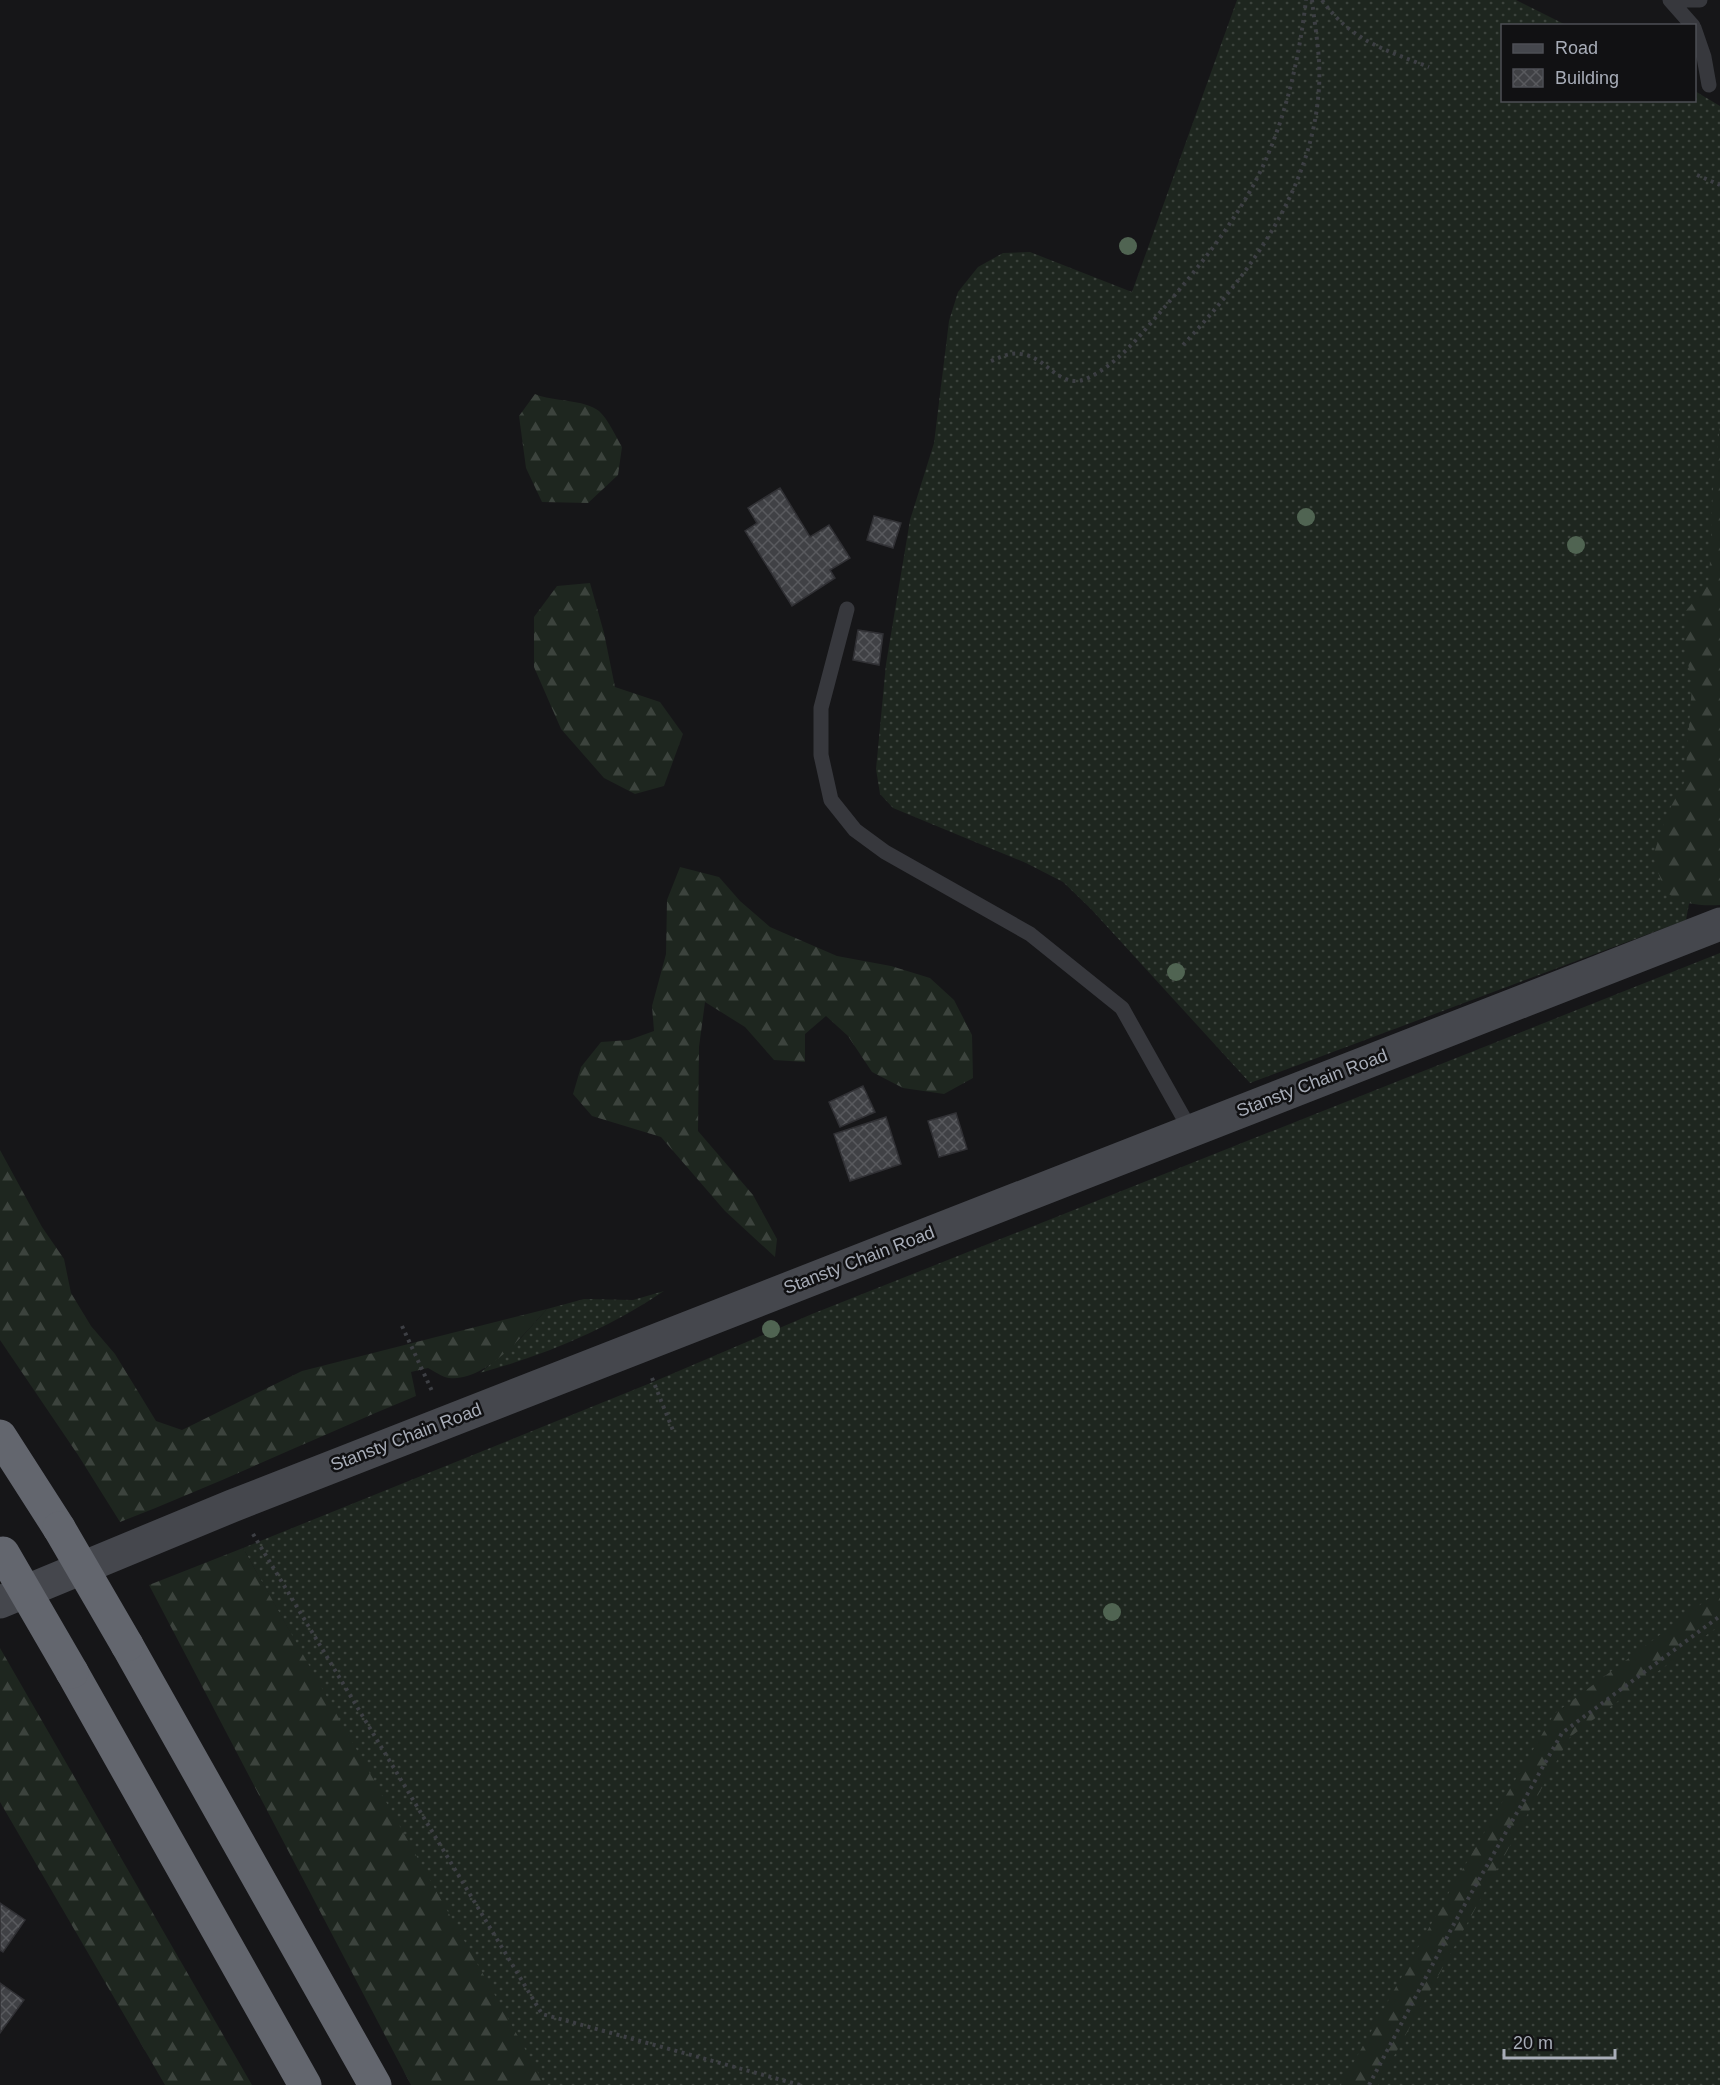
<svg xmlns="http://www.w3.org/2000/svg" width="1720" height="2085" font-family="Helvetica,sans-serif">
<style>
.grass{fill:url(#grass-dots)}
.forest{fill:url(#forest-firs)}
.building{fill:url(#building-cross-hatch);stroke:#303034;stroke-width:1.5}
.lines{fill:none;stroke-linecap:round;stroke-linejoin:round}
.path{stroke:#3d3f44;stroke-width:4;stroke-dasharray:3 4.5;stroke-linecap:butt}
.lane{stroke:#37383d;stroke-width:15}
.secondary{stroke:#45474d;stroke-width:33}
.highway{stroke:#63666e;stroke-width:33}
.highway-bridge{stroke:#63666e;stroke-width:33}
.tree{fill:#506452}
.labels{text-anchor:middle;stroke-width:5;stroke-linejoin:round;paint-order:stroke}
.street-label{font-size:18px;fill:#a8adb8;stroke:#111113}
</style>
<defs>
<pattern id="grass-dots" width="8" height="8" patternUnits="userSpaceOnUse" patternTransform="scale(1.5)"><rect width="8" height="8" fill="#1e261f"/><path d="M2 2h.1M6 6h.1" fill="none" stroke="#3c433d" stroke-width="1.8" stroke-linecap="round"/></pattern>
<pattern id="forest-firs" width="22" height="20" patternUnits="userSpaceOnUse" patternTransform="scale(1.5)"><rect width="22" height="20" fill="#1e261f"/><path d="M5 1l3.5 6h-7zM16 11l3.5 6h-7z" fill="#3c433d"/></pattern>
<pattern id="building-cross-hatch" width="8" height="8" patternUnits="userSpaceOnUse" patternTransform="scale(1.5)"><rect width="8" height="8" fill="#404145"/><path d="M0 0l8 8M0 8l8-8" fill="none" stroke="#595a5e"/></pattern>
</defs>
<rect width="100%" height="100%" fill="#161618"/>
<path class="grass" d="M1237 0H1516L1566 25 1502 26V100H1694L1695 91 1720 106V738L1686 920 1250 1083 1091 909 1063 882 1026 863 893 808 880 794 876 769 886 664 910 520 934 443 949 321 958 292 978 267 1003 253 1030 252 1132 292Z
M1720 953V2085H543L243 1548 653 1382 812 1314Z
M664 1291C608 1329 545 1355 480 1373L520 1339 547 1309 584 1299 633 1300Z"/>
<path class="forest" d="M535 394C553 402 584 399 599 411 608 419 616 437 622 447L618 475 588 503 542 502 526 468 519 416Z
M1720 425V905C1704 906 1678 905 1666 891 1660 882 1657 866 1653 856L1668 812 1685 781 1692 686 1685 646V612L1709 583 1713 489Z
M590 583 604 633 615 687 660 702 683 734 664 786 635 794 604 778 561 729 534 667V617L557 586Z
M680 867 719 877 740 901 770 927 837 956 891 966 930 978 954 1000 972 1035 973 1078 944 1094 903 1088 872 1072 848 1036 826 1016 805 1034V1062L774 1060 745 1027 705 1002 699 1047 698 1131 753 1195 777 1239 775 1257 725 1211 661 1137 592 1116 573 1094 581 1067 601 1042 629 1040 654 1031 652 1006 666 954 667 900Z
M0 1150 42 1227 64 1259 71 1293 91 1326 115 1354 156 1421 182 1430 302 1371 547 1309C524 1334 486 1382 449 1378 442 1377 434 1371 428 1368L411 1372 416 1396C317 1437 220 1483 120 1522L78 1455 0 1340Z
M243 1548 505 2013 545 2085H411L149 1585Z
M1720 1590V1625L1570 1737 1378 2085H1341L1444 1901 1554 1714Z
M0 1648 252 2085H165L0 1802Z"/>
<path class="building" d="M780 488 810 537 829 525 850 558 830 570 835 578 792 606 745 531 757 523 748 508Z
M874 516 901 523 893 548 867 540Z
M858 630 883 634 879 665 853 660Z
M863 1086 875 1112 840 1127 829 1102Z
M956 1113 967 1149 939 1157 928 1121Z
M886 1117 901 1164 850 1181 834 1134Z
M0 1903 25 1920 3 1952 0 1950Z
M0 1983 24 2000 0 2033Z"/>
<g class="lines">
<path class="path" d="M1322 0C1350 40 1385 50 1429 67
M1697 175 1720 185
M1183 345C1250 273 1313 189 1319 87 1321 58 1315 28 1312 0
M991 361C1001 357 1010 352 1021 354 1047 356 1060 393 1090 377 1120 362 1142 333 1163 309 1192 275 1220 241 1243 203 1280 144 1298 69 1306 0
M402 1326 432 1391
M652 1378 674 1433
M253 1534 542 2014 800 2085
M1369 2085 1455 1922 1562 1733 1720 1616"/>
<path class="lane" d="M1670 0 1693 26
M1680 0H1700
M1694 28 1704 57 1709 85
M847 609 821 708V755L831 800 855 830 885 852 1030 934 1122 1008 1191 1131"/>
<path class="secondary" d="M0 1602 232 1506 1720 924"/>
<path class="highway" d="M0 1436 59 1528
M127 1645 375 2085
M72 1672 305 2085"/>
<path class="highway-bridge" d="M59 1528 127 1645
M3 1553 72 1672"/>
</g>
<g class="tree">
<circle cx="1128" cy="246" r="9"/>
<circle cx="1306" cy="517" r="9"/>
<circle cx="1576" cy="545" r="9"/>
<circle cx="1176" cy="972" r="9"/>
<circle cx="771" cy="1329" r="9"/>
<circle cx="1112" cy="1612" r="9"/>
</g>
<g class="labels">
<g class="street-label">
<text transform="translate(1312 1083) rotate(-21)" y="6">Stansty Chain Road</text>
<text transform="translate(859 1260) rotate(-21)" y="6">Stansty Chain Road</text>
<text transform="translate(406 1437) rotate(-21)" y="6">Stansty Chain Road</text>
</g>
</g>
<rect x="1501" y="24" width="195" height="78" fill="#111113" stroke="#4d4f55" stroke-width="1.5"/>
<rect x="1513" y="44" width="30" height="9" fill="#45474d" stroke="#4d4f55" stroke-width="1.5"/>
<text x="1555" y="54" font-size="18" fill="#a8adb8">Road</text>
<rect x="1513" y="69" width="30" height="18" fill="url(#building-cross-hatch)" stroke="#4d4f55" stroke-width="1.5"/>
<text x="1555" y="84" font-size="18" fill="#a8adb8">Building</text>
<path d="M1504 2049v9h111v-9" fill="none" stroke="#a8adb8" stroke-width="3"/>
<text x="1513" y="2049" font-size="18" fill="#a8adb8" stroke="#111113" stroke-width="4.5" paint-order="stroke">20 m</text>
</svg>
